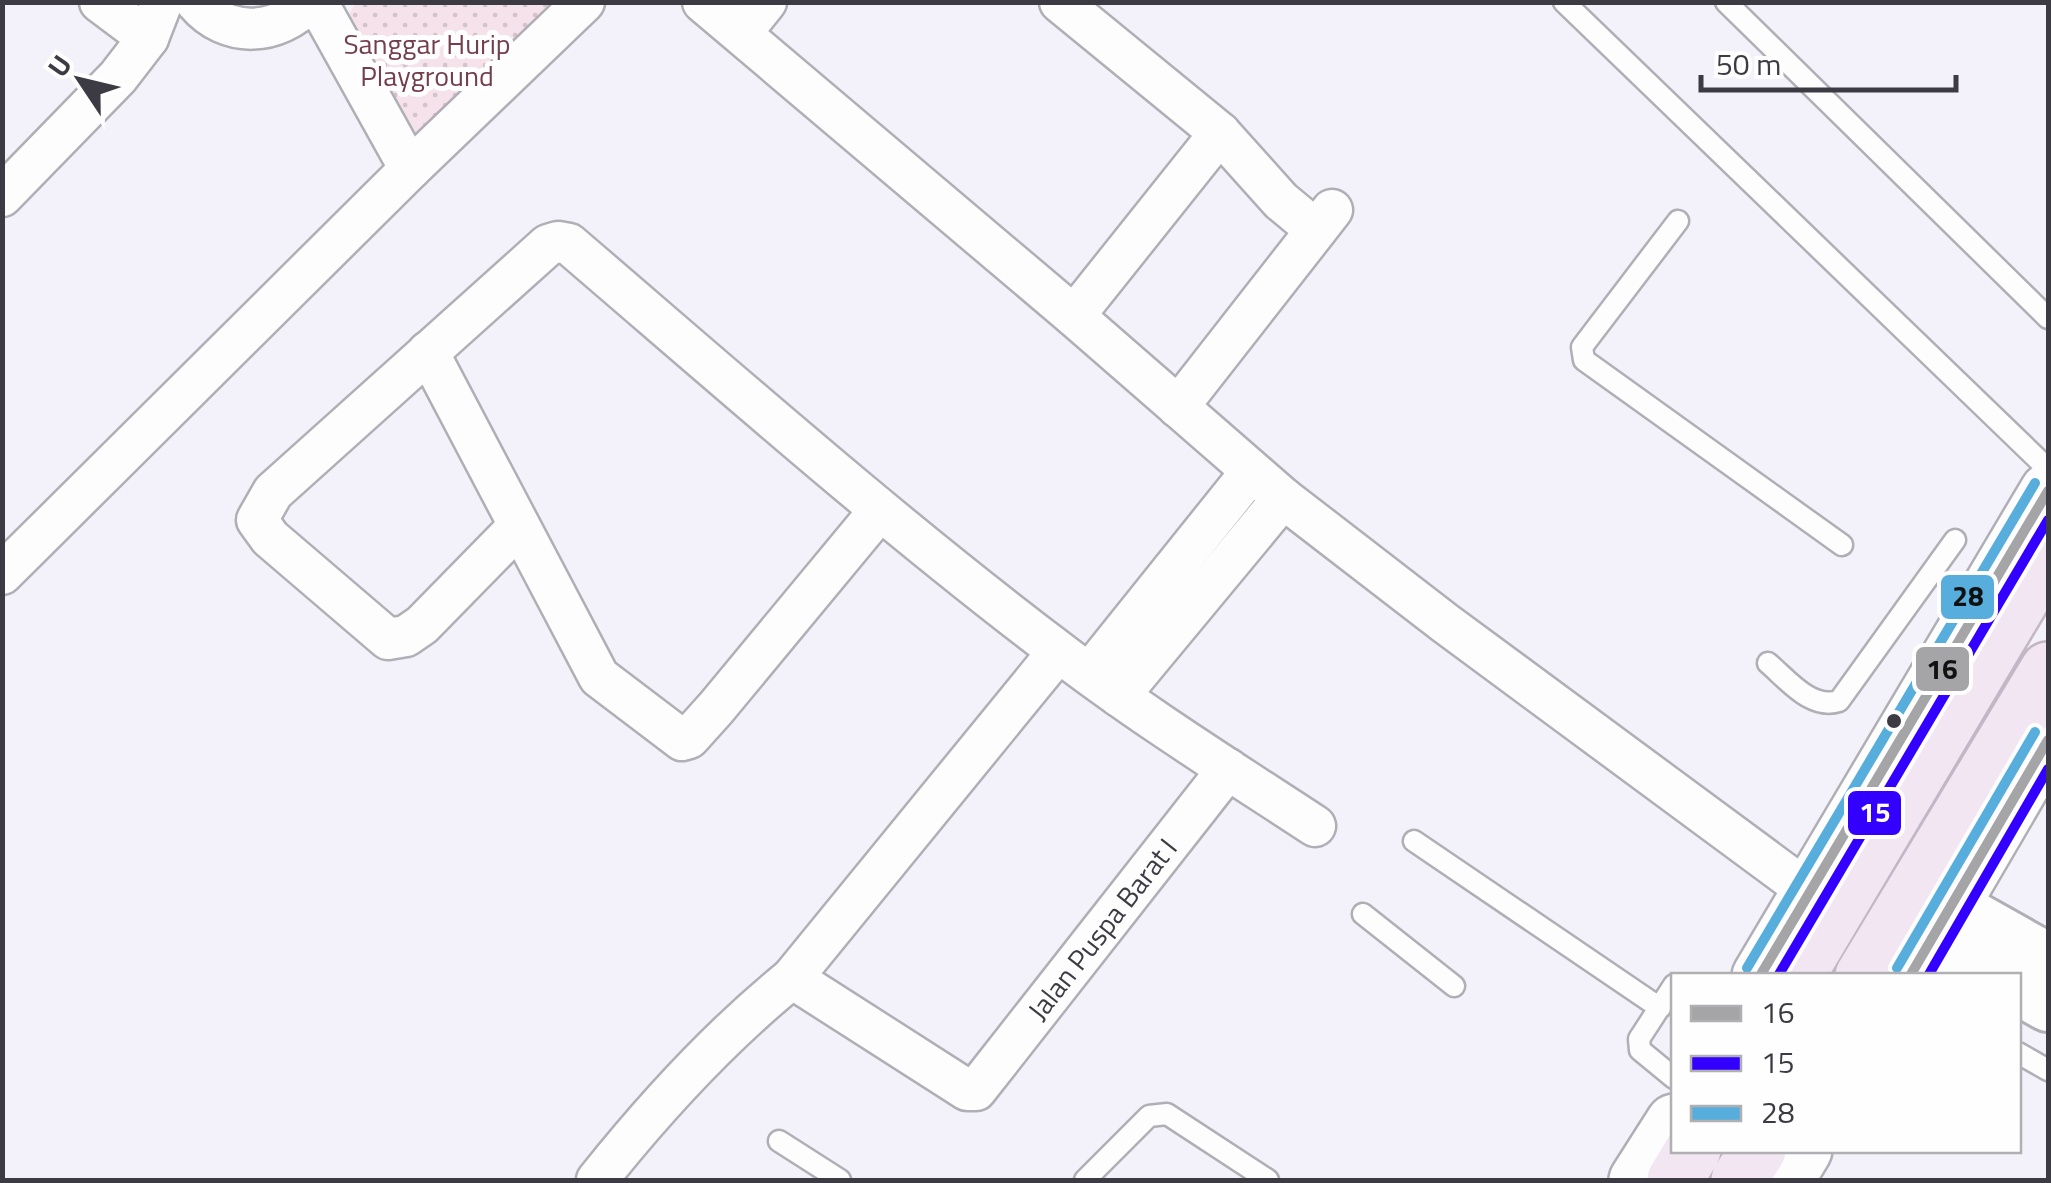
<svg xmlns="http://www.w3.org/2000/svg" width="2051" height="1183" font-family="'Titillium Web',sans-serif">
<style>
.grass{fill:url(#grass-dots)}
.lines{fill:none;stroke-linecap:round;stroke-linejoin:round}
.service-casing{stroke:#b0afb6;stroke-width:25}
.minor-casing{stroke:#b0afb6;stroke-width:45}
.tertiary-casing{stroke:#b0afb6;stroke-width:58}
.secondary-casing{stroke:#b0afb6;stroke-width:60}
.trunk-casing{stroke:#c3b6c6;stroke-width:60}
.service{stroke:#fdfdfe;stroke-width:20}
.minor{stroke:#fdfdfe;stroke-width:40}
.tertiary{stroke:#fdfdfe;stroke-width:52}
.secondary{stroke:#fdfdfe;stroke-width:55}
.trunk{stroke:#f1e6f2;stroke-width:55}
.bus-1-casing{stroke:#fefefe;stroke-width:18}
.bus-2-casing{stroke:#fefefe;stroke-width:18}
.bus-3-casing{stroke:#fefefe;stroke-width:18}
.bus-1{stroke:#a5a4a7;stroke-width:10}
.bus-2{stroke:#30f;stroke-width:10}
.bus-3{stroke:#57aedd;stroke-width:10}
.bus-dot{fill:#3c3b43;stroke:#fefefe;stroke-width:4}
.labels{text-anchor:middle;stroke-width:10;stroke-linejoin:round;paint-order:stroke}
.park-label{font-size:28px;fill:#733f4e;stroke:#fefefe}
.street-label{font-size:28px;fill:#3c3b43;stroke:#fefefe}
.line-badge{stroke:#fefefe;stroke-width:4}
.badge-label{font-size:28px;text-anchor:middle;font-weight:bold;fill:#fff}
.pale-badge-label{font-size:28px;text-anchor:middle;font-weight:bold;fill:#111}
</style>
<defs>
<pattern id="grass-dots" width="8" height="8" patternUnits="userSpaceOnUse" patternTransform="scale(2.5)"><rect width="8" height="8" fill="#f6e2ea"/><path d="M2 2h.1M6 6h.1" fill="none" stroke="#d4c3ca" stroke-width="1.8" stroke-linecap="round"/></pattern>
</defs>
<rect width="100%" height="100%" fill="#f3f2fa"/>
<path class="grass" d="M356 3H565L404 155 346 19Z"/>
<g class="lines">
<g class="service-casing">
<path id="service" d="M1564 2 2048 469
M1726 2 2048 318
M1678 221 1582 347 1584 360 1842 545
M1768 663C1788 680 1811 710 1839 701L1955 540
M1414 841 1660 1008
M1363 914 1454 986
M1674 985 1639 1039 1640 1050 1674 1078
M2018 1053 2048 1070
M779 1141 840 1180
M1085 1180 1149 1116 1167 1114 1268 1180"/>
</g>
<g class="minor-casing">
<g id="minor">
<path d="M100 2 148 38"/>
<path d="M196 2C227 39 277 36 309 2"/>
<path d="M317 2 410 169"/>
<path d="M703 2 1074 316 1283 498 1445 623 1808 891"/>
<path d="M1060 2 1220 133 1281 201 1316 230"/>
<path d="M741 33 766 2"/>
<path d="M2 196 118 77 148 38 162 2"/>
<path d="M1074 316 1220 133"/>
<path d="M428 352 599 677 682 740 689 738 716 708 880 510"/>
<path d="M1178 407 1332 210"/>
<path d="M519 526 422 625 406 636 388 639 270 538 257 520 273 492 548 245 558 242 569 244C730 382 889 523 1058 651 1140 714 1228 769 1315 826"/>
<path d="M2 574 410 169 584 2"/>
<path id="s1" d="M1058 652 792 978 967 1090H976L1228 769"/>
<path d="M1089 674 1251 472"/>
<path d="M1119 696 1283 498"/>
<path d="M597 1180C656 1106 718 1038 792 978"/>
</g>
</g>
<g class="tertiary-casing">
<path id="tertiary" d="M1952 906 2048 960
M1931 941 1995 976
M2018 988 2048 1005"/>
</g>
<g class="secondary-casing">
<path id="secondary" d="M1760 976 2048 491
M1910 976 2048 740
M1637 1180 1674 1122
M1786 1180 1804 1150"/>
</g>
<g class="trunk-casing">
<path id="trunk" d="M1797 976 2048 554
M1863 976 2048 670
M1675 1180 1693 1150
M1739 1180 1758 1150"/>
</g>
<use href="#service" class="service"/>
<use href="#minor" class="minor"/>
<use href="#tertiary" class="tertiary"/>
<use href="#secondary" class="secondary"/>
<use href="#trunk" class="trunk"/>
<g class="bus-1-casing">
<path id="bus-1" d="M1760 976 2048 491
M1910 976 2048 740"/>
</g>
<g class="bus-2-casing">
<path id="bus-2" d="M1778 976 2048 520
M1928 976 2048 769"/>
</g>
<g class="bus-3-casing">
<path id="bus-3" d="M1747 968 2035 483
M1897 968 2035 732"/>
</g>
<use href="#bus-1" class="bus-1"/>
<use href="#bus-2" class="bus-2"/>
<use href="#bus-3" class="bus-3"/>
</g>
<circle class="bus-dot" cx="1894" cy="721" r="9"/>
<g class="labels">
<g class="park-label">
<text x="427" y="54">Sanggar Hurip<tspan x="427" dy="32">Playground</tspan></text>
</g>
<g class="street-label">
<text dy="10" stroke="none"><textPath href="#s1" startOffset="842">Jalan Puspa Barat I</textPath></text>
</g>
</g>
<g class="line-badge">
<rect x="1939" y="573" width="57" height="48" rx="10" fill="#57aedd"/>
<rect x="1914" y="645" width="57" height="48" rx="10" fill="#a5a4a7"/>
<rect x="1846" y="789" width="57" height="48" rx="10" fill="#30f"/>
</g>
<g class="badge-label">
<text x="1875" y="822">15</text>
</g>
<g class="pale-badge-label">
<text x="1968" y="606">28</text>
<text x="1942" y="679">16</text>
</g>
<rect width="2051" height="1183" fill="none" stroke="#3c3b43" stroke-width="10"/>
<rect x="1671" y="973" width="350" height="180" fill="#fefefe" stroke="#b0b0b3" stroke-width="2.5"/>
<rect x="1691" y="1006" width="50" height="15" fill="#a5a4a7" stroke="#b0b0b3" stroke-width="2.5"/>
<text x="1761" y="1023" font-size="30" fill="#3c3b43">16</text>
<rect x="1691" y="1056" width="50" height="15" fill="#3300ff" stroke="#b0b0b3" stroke-width="2.5"/>
<text x="1761" y="1073" font-size="30" fill="#3c3b43">15</text>
<rect x="1691" y="1106" width="50" height="15" fill="#57aedd" stroke="#b0b0b3" stroke-width="2.5"/>
<text x="1761" y="1123" font-size="30" fill="#3c3b43">28</text>
<g transform="translate(80 80) rotate(305)" stroke="#fefefe" stroke-width="8" paint-order="stroke">
<path d="M0-8L18 38L0 25L-18 38Z" fill="#3c3b43"/>
<text y="-15" font-size="28" font-weight="bold" text-anchor="middle" fill="#3c3b43">U</text>
</g>
<path d="M1701 75v15h255v-15" fill="none" stroke="#3c3b43" stroke-width="5"/>
<text x="1716" y="75" font-size="30" fill="#3c3b43" stroke="#fefefe" stroke-width="8" paint-order="stroke">50 m</text>
</svg>
